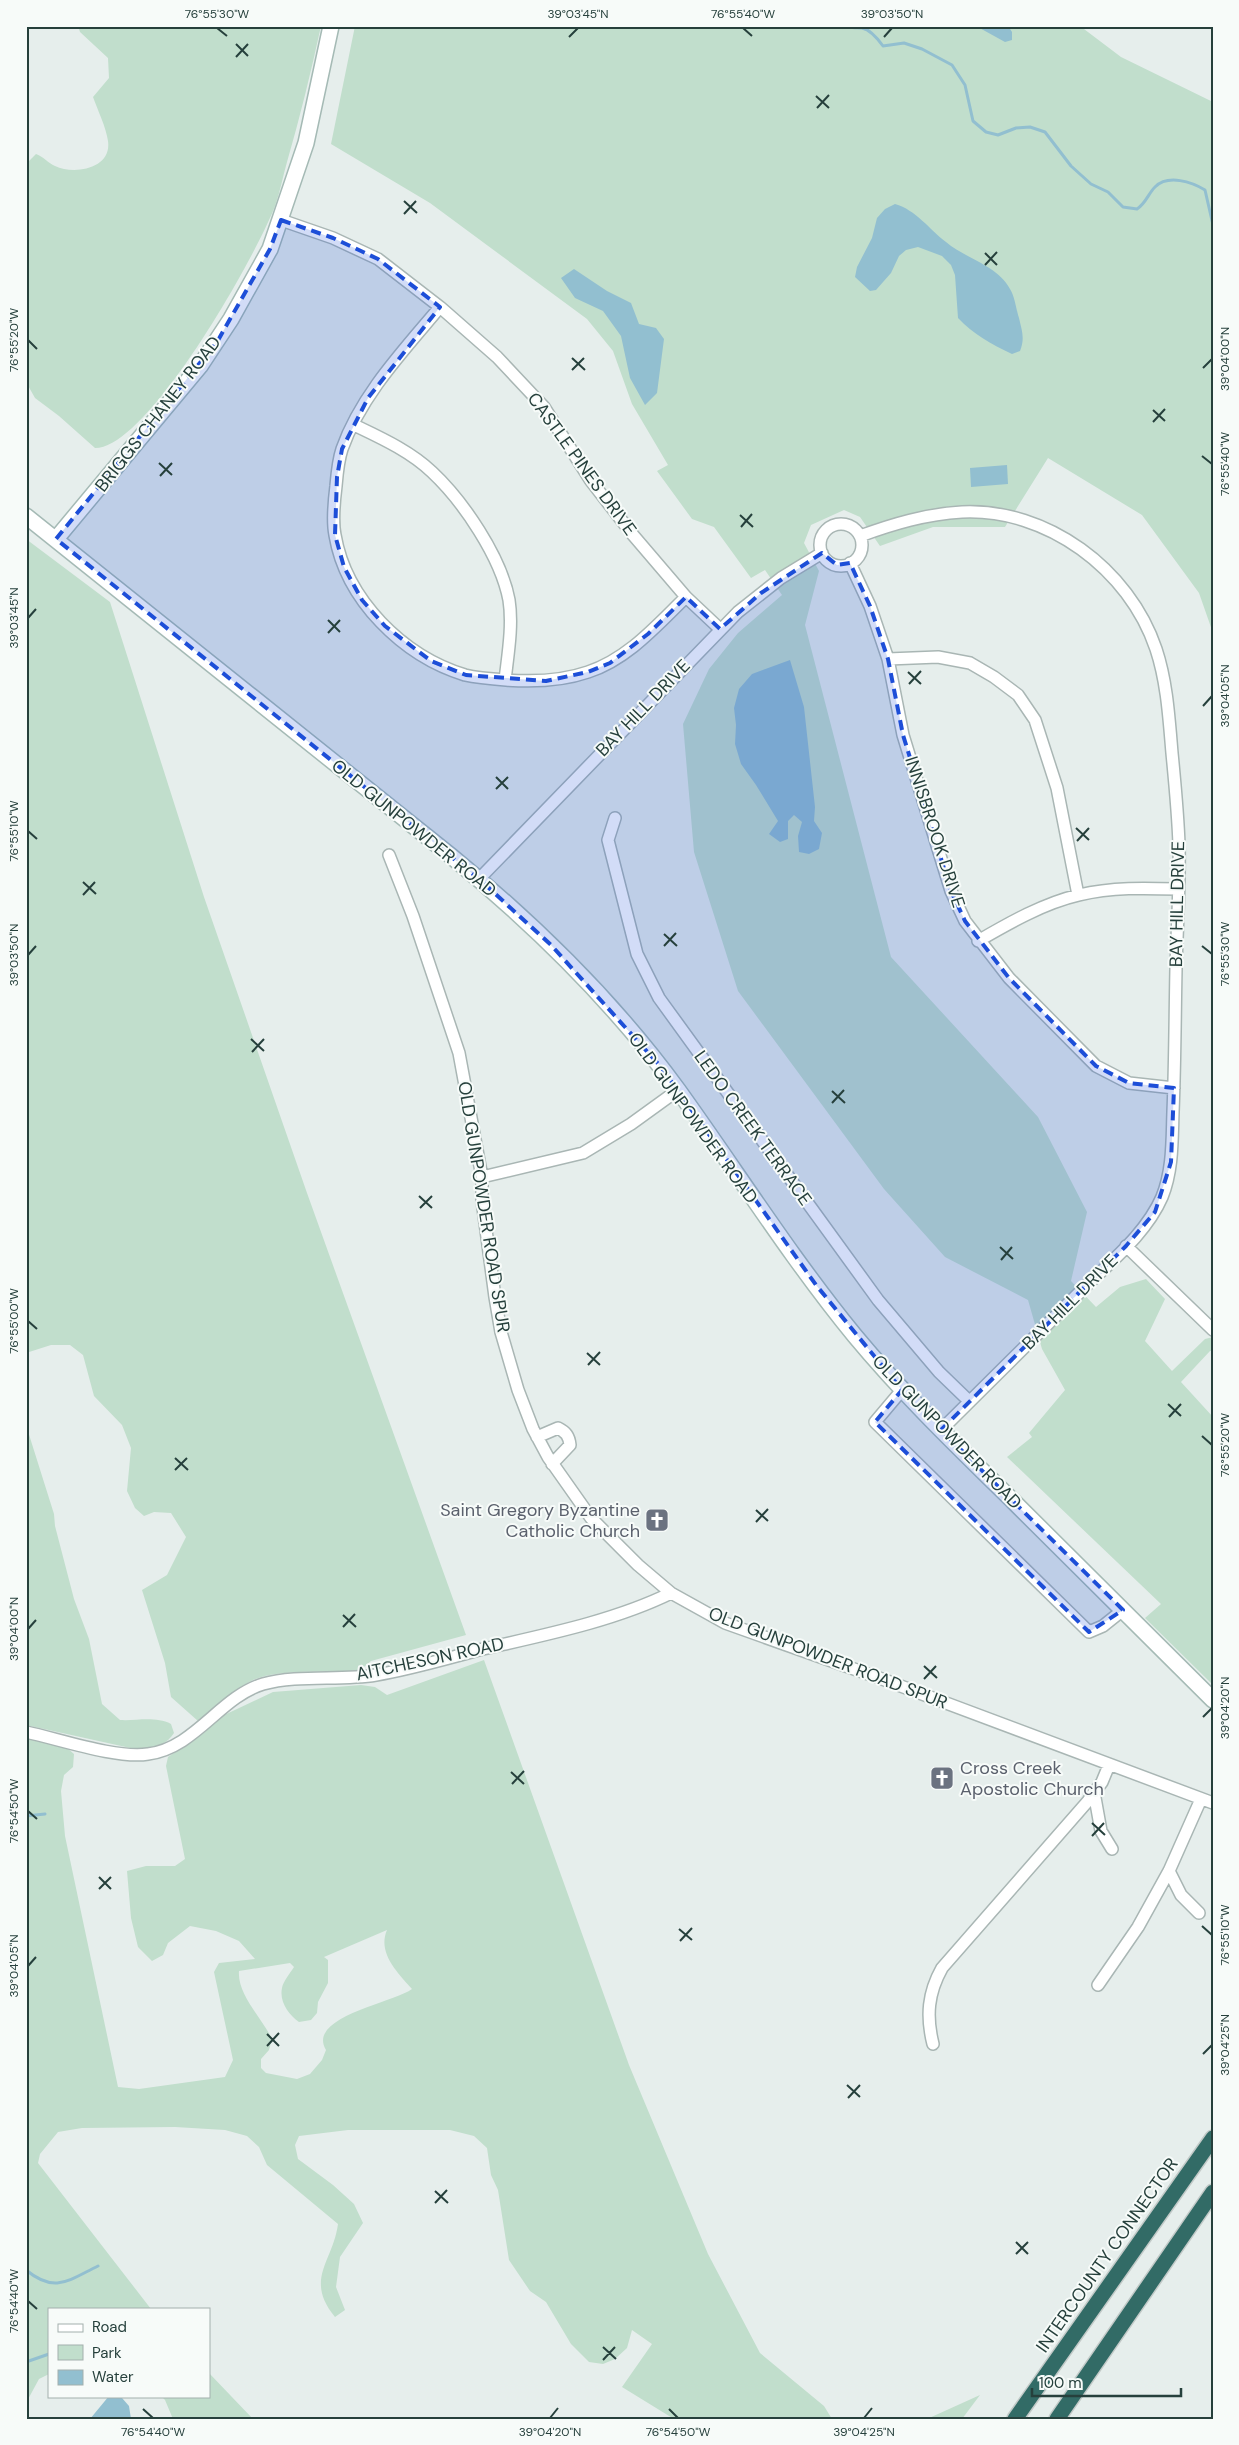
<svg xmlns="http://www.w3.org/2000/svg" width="1239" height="2445" font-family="'DM Sans',sans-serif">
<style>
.green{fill:#c1decc;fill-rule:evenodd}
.water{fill:#92bfd0}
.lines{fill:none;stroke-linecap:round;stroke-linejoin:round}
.stream{stroke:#92bfd0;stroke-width:3}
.minor-casing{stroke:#a9b6b4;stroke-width:14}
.secondary-casing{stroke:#a5bab5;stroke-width:18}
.motorway-casing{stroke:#c2cac8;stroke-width:18}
.minor{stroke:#fff;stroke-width:11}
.secondary{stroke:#fff;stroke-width:15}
.motorway{stroke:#326b66;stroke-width:15}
.marked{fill:#1d4ed8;fill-opacity:0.2;stroke:#1d4ed8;stroke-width:4;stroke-dasharray:10 6;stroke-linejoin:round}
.ticks{fill:none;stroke:#26403c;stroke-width:2}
.labels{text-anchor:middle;stroke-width:4;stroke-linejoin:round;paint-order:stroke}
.street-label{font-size:18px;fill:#26403c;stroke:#f7fbf9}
.worship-label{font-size:18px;fill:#5b616d;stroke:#f7fbf9;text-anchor:end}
.neatline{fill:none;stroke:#26403c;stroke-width:2}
.ticks-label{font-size:12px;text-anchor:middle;fill:#26403c}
</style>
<rect width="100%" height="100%" fill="#e6eeec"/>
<path class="green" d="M78 26H321C311 72 300 117 287 162 283 176 280 192 275 206 257 254 148 449 95 448L59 416 35 398 26 382 27 163 36 154C44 157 48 163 55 166 74 175 112 169 108 141 106 127 98 111 93 97L109 78 108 58 80 32Z
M355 26H1080L1121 57 1213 102V633L1199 593 1142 515 1048 458 1005 527H933L880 546 860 517 844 510 811 525 804 543 819 571 805 625 891 957 1038 1117 1087 1212 1071 1281 1096 1307 1120 1287 1146 1279 1165 1299 1145 1341 1172 1371 1205 1339 1213 1337V1351H1210L1181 1382 1213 1417V1685L1145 1618 1161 1604 1007 1457 1032 1437 1029 1433 1065 1390 1042 1349 1028 1300 945 1257 884 1189 738 991 694 852 683 724 709 669 738 633 782 595 765 570 751 578 714 527 692 519 657 471 668 465 632 404 613 351 587 319 430 203 331 144Z
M26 539 110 602 204 897 307 1193 466 1635 371 1661 359 1671C330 1673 276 1668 251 1681 230 1691 218 1711 198 1721L171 1697 165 1663 142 1590 167 1575 186 1537 171 1513 154 1512 144 1516 135 1508 127 1491 131 1448 122 1425 94 1396 83 1355 70 1345H51L26 1353Z
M26 1425 54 1514 55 1526 74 1599 89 1639 102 1704 120 1720C137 1721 155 1716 171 1724L174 1733C167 1744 156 1747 144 1751L26 1725Z
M484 1660 629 2065 708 2254 760 2353 824 2406 832 2419H674L622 2387 652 2344 632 2330 627 2348 615 2359 603 2364 589 2362 571 2344 546 2302 530 2291 509 2260 498 2190 491 2175 487 2148 474 2136 450 2130H348L299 2136 295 2145 298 2159 333 2185 354 2204 363 2223 340 2257 336 2287 345 2310 335 2317C304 2279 333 2262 338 2224L267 2165 259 2147 247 2136 225 2130 175 2127 82 2128 58 2132 40 2154 38 2163 151 2309H49V2374L39 2379 26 2403V1738L66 1747 74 1754 73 1767 64 1775 61 1791 65 1836 118 2087 139 2089 225 2077 233 2060 214 1972 219 1963 255 1959 239 1941 216 1931 190 1926 168 1943 163 1955 152 1961 138 1947 131 1918 127 1871 146 1866H175L185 1859 166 1766 168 1757 205 1732 220 1717 273 1692 361 1685 375 1687 387 1695ZM387 1930C377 1953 398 1973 412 1989 393 2003 306 2017 326 2050L322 2060 310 2074 297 2079 266 2073 261 2068V2059L269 2050 272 2039C262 2018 237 1994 239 1971L290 1963 294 1967C290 1973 283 1982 282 1988 279 2002 289 2015 299 2022L311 2020 317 2013 318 2002 328 1983V1960L324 1957Z
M209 2373 253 2419H173L165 2400 161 2396H209Z
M980 2395 962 2419H927Z"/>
<path class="water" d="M976 26H1008L1012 32V40L1005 42Z
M895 204C916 210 929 229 946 242 966 259 997 265 1010 289 1015 297 1016 309 1019 318 1022 331 1025 339 1020 351L1012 354C991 344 973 334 958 318L955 275 951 265 942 256 918 247 906 250 899 256 891 273 876 290 870 291 855 277 857 267 872 238 877 218 885 209Z
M574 269 607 291 631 303 639 324 656 328 664 339 657 393 645 405 630 378 621 336 603 311 575 298 561 278Z
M1007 465 1008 484 971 487 970 468Z
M790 660 804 707 815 807 814 821 822 833 819 849 809 854 799 852 798 836 802 822 794 815 788 821V839L780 842 769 834 778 821 756 785 741 764 735 744 736 725 734 708 739 689 752 674Z
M109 2396 122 2398 129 2406 131 2419H90Z"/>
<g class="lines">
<path class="stream" d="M846 26C852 29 856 27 862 28 871 30 878 39 883 46L904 43 922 49 952 65 965 85 973 121 986 132 998 135 1016 128 1030 127 1045 132 1071 166 1091 184 1108 192 1123 207 1137 209C1146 203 1148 194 1155 187 1168 174 1192 182 1205 190L1213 225
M26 1816 45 1814
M26 2270C55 2294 69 2280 98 2266
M26 2362 49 2354"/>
<g class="minor-casing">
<path id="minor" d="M281 220 333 238 378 259 440 307 497 357 544 407 591 481 633 535 686 597 720 629
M440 307C404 350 361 395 342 449 338 461 337 474 336 486 334 502 332 520 335 535 346 600 403 656 465 675 478 678 492 679 506 680 533 682 562 681 588 672 628 659 657 625 686 597
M354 425C381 438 410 451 432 472 463 501 501 557 509 600 513 625 508 654 505 680
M820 545a21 21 0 1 1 42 0a21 21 0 1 1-42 0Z
M860 536C893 524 926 514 962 512 1047 508 1129 569 1156 649 1167 682 1169 718 1172 753 1175 784 1178 814 1179 845 1180 886 1177 928 1176 969 1175 1017 1175 1064 1173 1112 1172 1140 1173 1170 1162 1197 1146 1234 1110 1262 1082 1290 1035 1337 988 1383 941 1430
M850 563 870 606 888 659 903 735 951 891 965 921 1009 978 1096 1066 1129 1083 1174 1088
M888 659 938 657 970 663 994 677 1018 695 1035 720 1057 788 1078 895
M615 818 608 840 637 954 659 998 878 1300 939 1372 969 1401
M389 855 413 916 459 1053 482 1177V1200L495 1297 501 1332 518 1390 533 1429 548 1457 591 1518 638 1565 671 1593 725 1623 882 1679 1213 1803
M479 879 738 612 781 578 822 553
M978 941C1009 923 1044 903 1079 895 1112 887 1145 888 1178 889
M482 1177 583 1153 631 1124 678 1090
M1126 1246 1213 1330
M902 1390 875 1422 1089 1632 1103 1626 1123 1610
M537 1437 558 1428C566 1432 569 1436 570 1445L552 1464
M26 1732C59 1739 117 1759 148 1754 195 1748 220 1697 263 1684 298 1674 340 1681 376 1675 412 1669 448 1658 483 1649 544 1635 614 1621 671 1593
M1094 1792 1101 1831 1112 1849
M1169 1871 1181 1895 1199 1913
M1098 1985 1138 1927 1169 1871 1201 1799
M933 2044C926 2016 928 1993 942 1968L1088 1801 1102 1782 1109 1765"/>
</g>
<g class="secondary-casing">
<path id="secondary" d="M26 516 451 856C535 925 614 1002 678 1090 737 1172 791 1258 855 1336 904 1395 959 1448 1014 1502 1080 1568 1146 1634 1213 1700
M56 539 200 366 231 319 270 249 306 143 331 26"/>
</g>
<g class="motorway-casing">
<path id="motorway" d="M1015 2419 1213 2138
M1057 2419 1213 2192"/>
</g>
<use href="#minor" class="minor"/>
<use href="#secondary" class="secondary"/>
<use href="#motorway" class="motorway"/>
</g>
<path class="marked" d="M281 220 333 238 378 259 440 307 368 398 342 449 337 477 335 535 344 567 362 600 385 626 431 661 466 675 546 681 588 672 610 663 648 634 686 597 720 629 761 593 822 553 837 565 850 563 870 606 888 659 903 735 951 891 965 921 1009 978 1096 1066 1129 1083 1174 1088 1171 1162 1155 1212 1126 1246 941 1430 1123 1610 1089 1632 875 1422 902 1390 816 1285 661 1067 551 945 479 879 56 539 217 342 270 249Z"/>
<path class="ticks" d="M217 28 227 36M743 28 752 36M569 37 578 28M884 37 892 28M236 44 248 56M236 57 248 44M816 96 829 108M817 108 829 95M404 201 417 213M404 214 416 201M985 253 997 265M985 265 997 252M28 340 37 349M572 358 585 370M1203 368 1212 359M572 370 584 358M1153 410 1165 421M1153 422 1165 409M1202 456 1212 464M159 463 172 475M160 476 172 463M740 515 753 527M741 527 752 514M28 618 36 609M328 620 340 632M328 633 340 620M908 672 921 684M909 684 921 671M1203 706 1212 696M496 777 508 789M496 789 508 777M1076 828 1089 840M28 831 37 839M1077 841 1089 828M83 882 96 894M83 895 95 882M664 934 677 946M664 946 676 933M1202 946 1212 954M28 955 36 946M251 1039 264 1051M252 1052 264 1039M832 1091 845 1103M832 1103 844 1090M419 1196 432 1208M420 1208 432 1196M1000 1247 1013 1259M1001 1260 1012 1247M28 1321 37 1329M587 1353 600 1365M588 1365 600 1352M1168 1404 1181 1416M1169 1417 1181 1404M1202 1436 1212 1445M175 1458 188 1470M175 1470 187 1458M756 1510 768 1521M756 1522 768 1509M343 1615 356 1627M343 1627 355 1614M28 1629 36 1620M924 1666 937 1678M924 1679 936 1666M1203 1717 1212 1708M511 1772 524 1784M512 1784 524 1771M28 1811 37 1819M1092 1823 1105 1835M1092 1836 1104 1823M99 1877 111 1889M99 1889 111 1877M1202 1926 1212 1935M679 1929 692 1940M680 1941 692 1928M28 1966 36 1957M267 2034 279 2046M267 2046 279 2033M1203 2054 1212 2045M847 2085 860 2097M848 2098 860 2085M435 2191 448 2203M435 2203 447 2190M1016 2242 1028 2254M1016 2254 1028 2242M28 2301 37 2309M603 2347 616 2359M603 2360 615 2347M143 2409 153 2418M669 2409 678 2418M550 2418 558 2408M864 2418 872 2408"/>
<defs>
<g id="church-square" transform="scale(1.25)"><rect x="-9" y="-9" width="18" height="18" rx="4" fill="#6b7280" stroke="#f7fbf9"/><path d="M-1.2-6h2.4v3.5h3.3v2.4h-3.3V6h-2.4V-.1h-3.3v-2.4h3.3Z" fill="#fff"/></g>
</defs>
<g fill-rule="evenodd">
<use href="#church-square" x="657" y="1520"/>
<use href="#church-square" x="942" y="1778"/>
</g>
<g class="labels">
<g class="street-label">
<text transform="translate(158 414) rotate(-52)" y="6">BRIGGS CHANEY ROAD</text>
<text transform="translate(582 464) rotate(54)" y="6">CASTLE PINES DRIVE</text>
<text transform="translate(643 708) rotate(-46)" y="6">BAY HILL DRIVE</text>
<text transform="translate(414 828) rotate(39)" y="6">OLD GUNPOWDER ROAD</text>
<text transform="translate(935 832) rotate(72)" y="6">INNISBROOK DRIVE</text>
<text transform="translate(1177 904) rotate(-89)" y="6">BAY HILL DRIVE</text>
<text transform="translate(693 1118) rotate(54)" y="6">OLD GUNPOWDER ROAD</text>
<text transform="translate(753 1128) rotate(54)" y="6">LEDO CREEK TERRACE</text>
<text transform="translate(484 1207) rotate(81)" y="6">OLD GUNPOWDER ROAD SPUR</text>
<text transform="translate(1070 1302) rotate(-45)" y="6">BAY HILL DRIVE</text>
<text transform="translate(947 1432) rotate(46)" y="6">OLD GUNPOWDER ROAD</text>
<text transform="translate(828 1658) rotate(21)" y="6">OLD GUNPOWDER ROAD SPUR</text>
<text transform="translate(430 1659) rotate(-12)" y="6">AITCHESON ROAD</text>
<text transform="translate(1107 2255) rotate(-55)" y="6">INTERCOUNTY CONNECTOR</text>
</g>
<g class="worship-label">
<text x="640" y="1516">Saint Gregory Byzantine<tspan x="640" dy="21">Catholic Church</tspan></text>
<text x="960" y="1774" text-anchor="start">Cross Creek<tspan x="960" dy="21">Apostolic Church</tspan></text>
</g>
</g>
<rect width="1239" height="2445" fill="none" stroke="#f7fbf9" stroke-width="55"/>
<rect x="48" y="2308" width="162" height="90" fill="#f7fbf9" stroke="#a3b0ad"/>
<rect x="58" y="2324" width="25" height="8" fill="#ffffff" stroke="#a3b0ad"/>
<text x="92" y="2332" font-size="15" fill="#26403c">Road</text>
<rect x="58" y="2345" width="25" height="15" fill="#c1decc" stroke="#a3b0ad"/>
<text x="92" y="2358" font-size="15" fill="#26403c">Park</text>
<rect x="58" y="2370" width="25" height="15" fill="#92bfd0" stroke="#a3b0ad"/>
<text x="92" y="2382" font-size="15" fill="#26403c">Water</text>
<path d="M1032 2388v8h149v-8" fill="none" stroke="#26403c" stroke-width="2.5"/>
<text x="1039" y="2388" font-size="15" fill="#26403c" stroke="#f7fbf9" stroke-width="4" paint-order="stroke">100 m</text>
<rect x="28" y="28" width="1184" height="2390" class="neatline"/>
<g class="ticks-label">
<text x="217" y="18">76°55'30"W</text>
<text x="578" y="18">39°03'45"N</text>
<text x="743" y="18">76°55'40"W</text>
<text x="892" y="18">39°03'50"N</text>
<text transform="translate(14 340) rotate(-90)" y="4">76°55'20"W</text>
<text transform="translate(1225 359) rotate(-90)" y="4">39°04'00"N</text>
<text transform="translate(1225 464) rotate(-90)" y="4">76°55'40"W</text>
<text transform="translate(14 618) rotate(-90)" y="4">39°03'45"N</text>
<text transform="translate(1225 696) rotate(-90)" y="4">39°04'05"N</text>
<text transform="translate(14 831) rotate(-90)" y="4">76°55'10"W</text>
<text transform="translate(1225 954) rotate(-90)" y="4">76°55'30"W</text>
<text transform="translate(14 955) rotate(-90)" y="4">39°03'50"N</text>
<text transform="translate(14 1321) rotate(-90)" y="4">76°55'00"W</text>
<text transform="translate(1225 1445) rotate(-90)" y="4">76°55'20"W</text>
<text transform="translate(14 1629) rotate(-90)" y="4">39°04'00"N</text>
<text transform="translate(1225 1708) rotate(-90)" y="4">39°04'20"N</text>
<text transform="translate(14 1811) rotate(-90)" y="4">76°54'50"W</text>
<text transform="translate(1225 1935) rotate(-90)" y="4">76°55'10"W</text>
<text transform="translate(14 1966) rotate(-90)" y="4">39°04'05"N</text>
<text transform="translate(1225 2045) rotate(-90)" y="4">39°04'25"N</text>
<text transform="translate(14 2301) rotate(-90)" y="4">76°54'40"W</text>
<text x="153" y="2436">76°54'40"W</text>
<text x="550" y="2436">39°04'20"N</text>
<text x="678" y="2436">76°54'50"W</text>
<text x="864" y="2436">39°04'25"N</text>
</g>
</svg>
